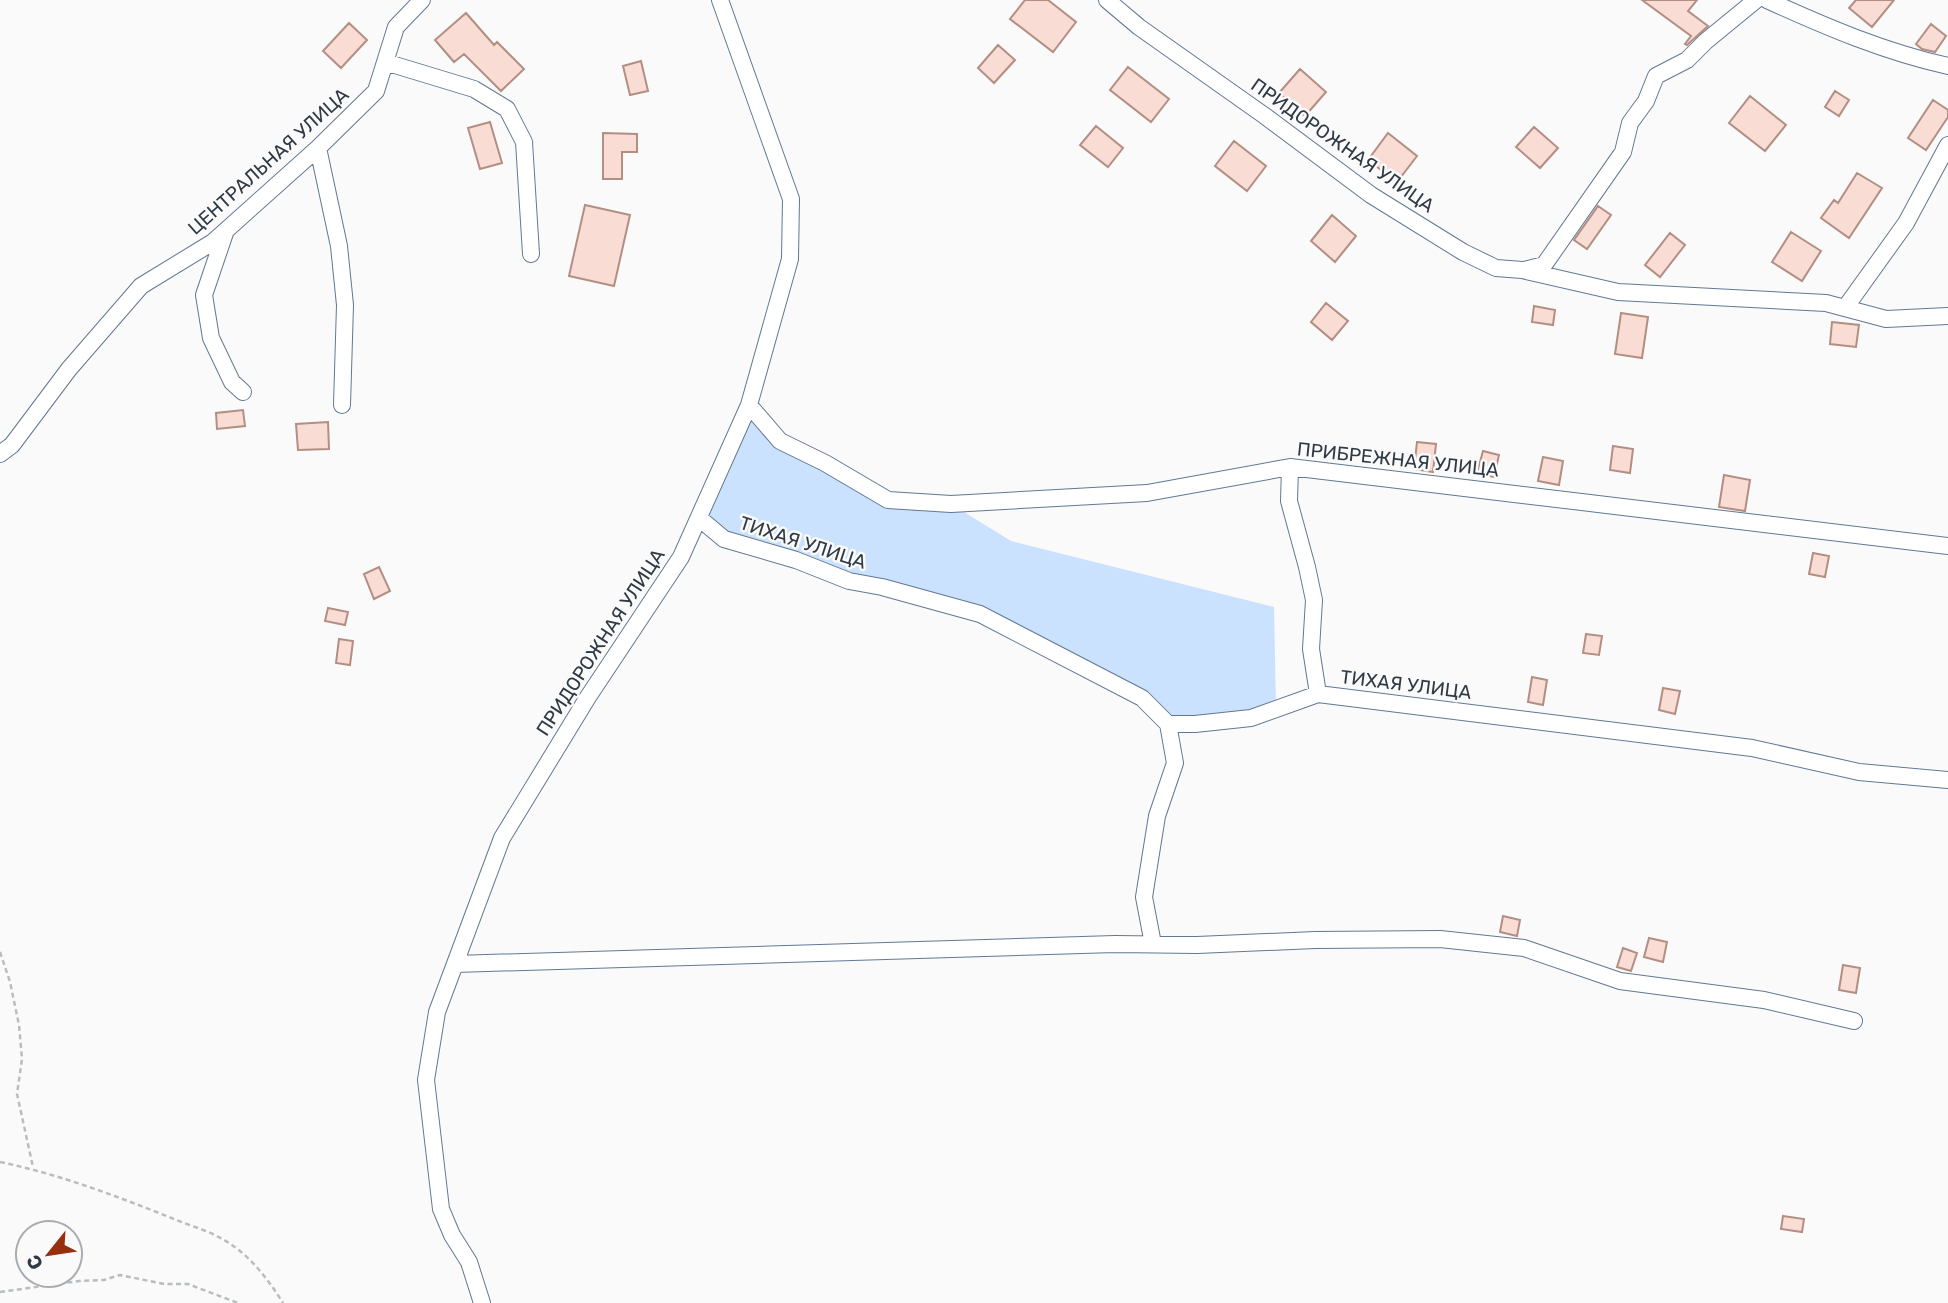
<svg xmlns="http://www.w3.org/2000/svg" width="1948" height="1303" font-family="Rubik,sans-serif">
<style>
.green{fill:#cae2fd}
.building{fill:#f9ddd5;stroke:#b38e83;stroke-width:2}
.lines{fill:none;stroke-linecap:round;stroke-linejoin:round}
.minor-casing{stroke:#627892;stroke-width:18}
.path{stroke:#b9bdc0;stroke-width:2.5;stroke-dasharray:5 3.5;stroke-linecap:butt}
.minor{stroke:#fff;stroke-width:16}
.labels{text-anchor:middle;stroke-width:5;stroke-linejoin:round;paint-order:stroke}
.street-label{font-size:19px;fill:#303a45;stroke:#fafafa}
</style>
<rect width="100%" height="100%" fill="#fafafa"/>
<path class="green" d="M749 405 780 441 888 500 951 504 1011 541 1274 607 1276 709 1168 724 1142 698 980 614 724 539 699 518Z"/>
<path class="building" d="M1025 0H1048L1076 22 1053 52 1010 19Z
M1642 0H1697L1688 11 1708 26 1687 45 1685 44 1691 36Z
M1856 0H1894L1872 27 1849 8Z
M466 13 494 45 497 42 524 69 501 91 464 54 454 62 435 40Z
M349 23 367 40 341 68 323 51Z
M1931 24 1946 36 1935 52 1922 49 1916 44Z
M998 45 1015 60 994 83 978 68Z
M641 61 648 91 630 95 623 66Z
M1128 67 1169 99 1151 122 1110 90Z
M1300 69 1326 92 1305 116 1279 93Z
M1835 91 1849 100 1839 116 1825 107Z
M1750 96 1786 125 1765 151 1729 123Z
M1933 100 1948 110V117L1926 150 1908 138Z
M490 122 502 163 480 169 468 128Z
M1096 126 1123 148 1108 167 1080 145Z
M1534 127 1558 148 1540 168 1516 147Z
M603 133 637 134V152H622V179H603Z
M1388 133 1417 156 1397 182 1368 160Z
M1234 141 1266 166 1247 191 1215 166Z
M1857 173 1882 188 1849 238 1821 218 1834 200 1838 203Z
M585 205 630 215 614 286 569 276Z
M1598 206 1611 215 1587 249 1574 240Z
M1332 215 1356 236 1335 262 1311 241Z
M1791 232 1821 251 1802 281 1772 262Z
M1670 233 1685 245 1660 277 1645 265Z
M1326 303 1348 321 1332 340 1311 322Z
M1534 306 1555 310 1553 325 1532 322Z
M1621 313 1648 317 1642 358 1615 354Z
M1832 322 1859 325 1856 347 1830 344Z
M243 410 245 426 217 429 216 413Z
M328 422 329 449 298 450 296 424Z
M1417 442 1436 444 1433 472 1414 469Z
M1613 446 1633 449 1630 473 1610 470Z
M1483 451 1499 455 1494 477 1477 473Z
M1543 457 1563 461 1559 485 1538 481Z
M1724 475 1750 480 1745 511 1719 507Z
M1813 553 1829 556 1825 577 1809 574Z
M379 567 390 591 374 599 364 574Z
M328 608 348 612 345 625 325 621Z
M1586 634 1602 636 1599 655 1583 653Z
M339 639 353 641 350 665 336 663Z
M1532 677 1547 680 1543 705 1528 702Z
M1663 688 1680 691 1675 714 1659 710Z
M1503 916 1520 920 1517 936 1500 932Z
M1649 938 1667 942 1663 962 1644 957Z
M1623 948 1637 953 1631 971 1617 967Z
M1843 965 1860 968 1856 993 1839 990Z
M1783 1216 1804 1219 1802 1232 1781 1229Z"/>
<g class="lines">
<g class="minor-casing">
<path id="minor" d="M1107 0 1139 27 1265 116 1371 195 1463 252 1496 268 1522 270 1618 292 1826 303 1886 319 1948 316
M1767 0C1826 27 1885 52 1948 66
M385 62 474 89 507 109 524 142 531 254
M318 148 339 246 345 305 342 405
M225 233 204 295 211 338 232 382 243 392
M1524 270 1544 265 1623 152 1630 123 1646 101 1656 76 1687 60 1706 41 1756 0
M1845 308 1906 223 1948 145
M749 405 780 441 825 463 888 500 951 504 1147 493 1290 467 1948 546
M0 454 12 445 69 369 141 286 213 242 318 148 376 91 396 27 422 0
M1290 467 1289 501 1307 567 1314 600 1311 649 1318 694
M699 518 724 539 796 560 849 581 882 587 980 614 1142 698 1168 724H1195L1251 718 1318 694 1752 748 1859 772 1948 780
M1153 944 1144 897 1157 816 1175 763 1168 724
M455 964 1115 944 1197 945 1315 940 1440 939 1524 948 1620 981 1764 1000 1854 1021
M482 1303 469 1262 452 1235 441 1209 426 1080 437 1012 502 838 588 697 681 557 749 405 790 259 791 199 720 0"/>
</g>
<path class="path" d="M0 952 10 982 19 1025 22 1059 17 1094 33 1167
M0 1162C58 1174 114 1195 169 1217 187 1225 208 1230 224 1240 249 1254 268 1279 283 1303
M0 1292 79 1281 104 1280 120 1275 164 1284H188L238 1303"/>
<use href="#minor" class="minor"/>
</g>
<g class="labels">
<g class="street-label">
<text transform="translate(1343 145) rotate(35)" y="7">ПРИДОРОЖНАЯ УЛИЦА</text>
<text transform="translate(268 161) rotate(-42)" y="7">ЦЕНТРАЛЬНАЯ УЛИЦА</text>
<text transform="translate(1398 459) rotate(6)" y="7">ПРИБРЕЖНАЯ УЛИЦА</text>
<text transform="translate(803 542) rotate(18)" y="7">ТИХАЯ УЛИЦА</text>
<text transform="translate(600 642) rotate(-57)" y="7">ПРИДОРОЖНАЯ УЛИЦА</text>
<text transform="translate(1406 684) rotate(7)" y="7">ТИХАЯ УЛИЦА</text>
</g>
</g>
<g transform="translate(49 1254) rotate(240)"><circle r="33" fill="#fafafa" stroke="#a9adb2" stroke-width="2"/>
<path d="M0-5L12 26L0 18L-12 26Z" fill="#96300d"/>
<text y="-10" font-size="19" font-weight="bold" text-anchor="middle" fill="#303a45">С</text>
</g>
</svg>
